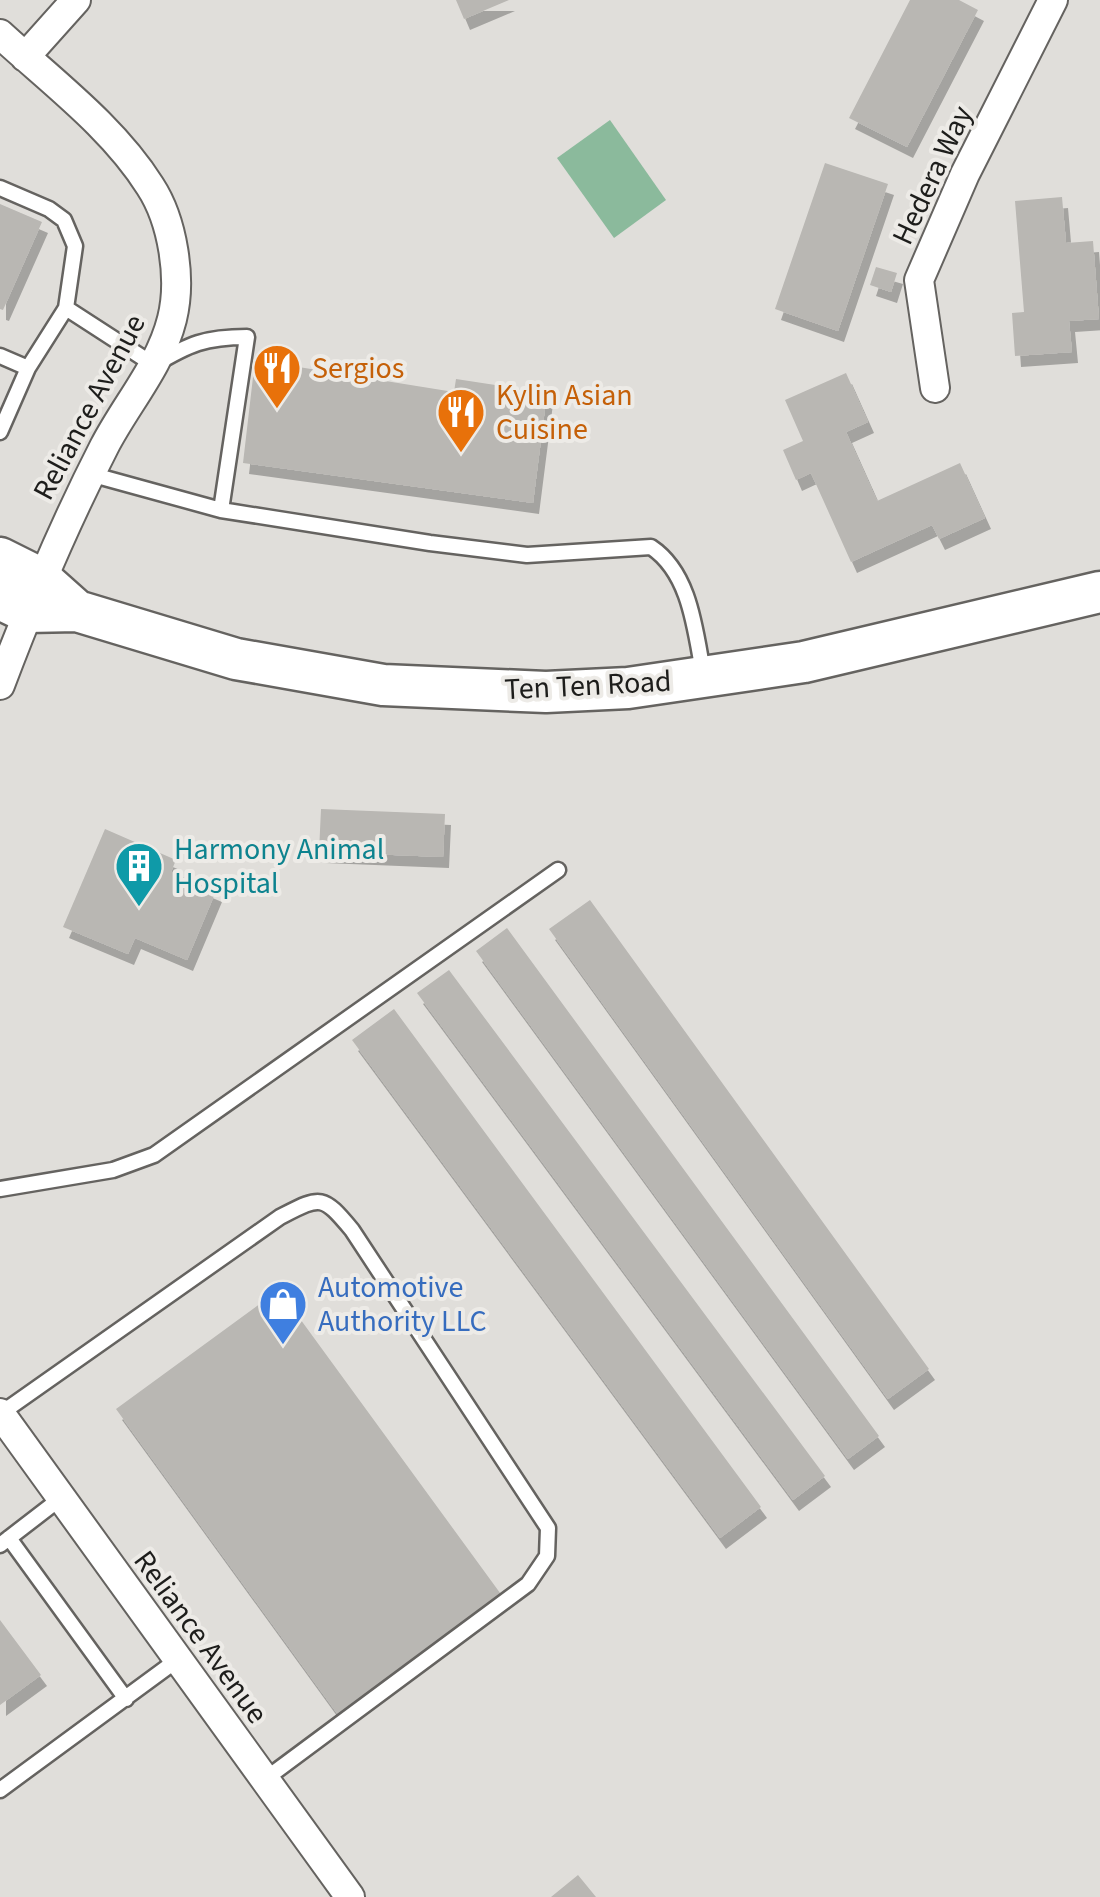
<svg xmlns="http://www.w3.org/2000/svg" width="1100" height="1897" font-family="'Source Sans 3',sans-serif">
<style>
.green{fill:#8bba9c}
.building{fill:#b9b7b3;filter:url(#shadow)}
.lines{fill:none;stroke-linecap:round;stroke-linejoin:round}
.lane-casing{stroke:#656360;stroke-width:19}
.street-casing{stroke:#656360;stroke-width:32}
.secondary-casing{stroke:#656360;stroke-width:45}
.lane{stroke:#fff;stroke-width:14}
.street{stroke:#fff;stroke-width:28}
.secondary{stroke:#fff;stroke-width:40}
.labels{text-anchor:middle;stroke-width:8;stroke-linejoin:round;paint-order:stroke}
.street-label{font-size:30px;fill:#1d1d1b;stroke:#edebe7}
.food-label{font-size:30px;fill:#c56008;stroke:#edebe7;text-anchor:start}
.culture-label{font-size:30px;fill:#0d838f;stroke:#edebe7;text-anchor:start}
.shop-label{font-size:30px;fill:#366cbe;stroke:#edebe7;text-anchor:start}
</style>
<defs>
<filter id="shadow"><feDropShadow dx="6" dy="11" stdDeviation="0" flood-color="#0004"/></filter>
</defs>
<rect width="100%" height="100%" fill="#e0deda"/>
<path class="green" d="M610 120 666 200 614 238 557 158Z"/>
<path class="building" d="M456 0H509L464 19Z
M910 0H959L978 10 907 147 849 118Z
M825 163 888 184 838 331 775 309Z
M1062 197 1066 243 1093 241 1099 319 1069 321 1072 352 1015 356 1012 313 1024 312 1015 201Z
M0 204 42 222 3 310 0 309Z
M876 267 897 273 891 292 870 285Z
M255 360 454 392 456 379 547 393 533 503 243 463Z
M846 373 868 422 846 432 877 501 960 463 985 518 939 539 932 525 851 562 811 473 796 480 783 450 803 441 785 400Z
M321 809 445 814 443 857 319 852Z
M105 829 176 860 171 872 216 891 187 960 135 938 128 954 63 927Z
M590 900 929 1369 888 1399 549 929Z
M507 928 879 1436 848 1459 476 951Z
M449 970 825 1476 793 1500 417 993Z
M394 1009 761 1507 720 1538 352 1040Z
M279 1290 503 1597 339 1716 116 1409Z
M0 1620 41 1675 0 1705Z
M578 1875 596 1897H551Z"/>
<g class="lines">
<g class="lane-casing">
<path id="lane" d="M0 188 49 209 64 220 75 246 66 308 28 368 0 432
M66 308 154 365C189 344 205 337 247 337L221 510
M0 356 28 368
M90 474 221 510 430 543 527 555 651 547C690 573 695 629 703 672
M0 1189 113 1170 154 1155 558 870
M0 1414 280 1217C321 1196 322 1194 352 1230L548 1528 547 1556 528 1584 264 1780
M9 1538 126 1699
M0 1545 61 1498
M0 1790 177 1660"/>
</g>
<g class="street-casing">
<path id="street" d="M0 34C51 81 113 127 150 186 173 221 182 279 172 319 160 367 126 404 104 447 64 525 31 603 0 685
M25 57 76 0
M935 388 919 280 965 174 1053 0
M0 1413 350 1897"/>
</g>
<g class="secondary-casing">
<path id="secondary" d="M0 558 40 578 77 611
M0 599 27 612 77 611 236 659 383 685 546 692 628 688 804 662 1100 592"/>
</g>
<use href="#lane" class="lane"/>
<use href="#street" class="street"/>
<use href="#secondary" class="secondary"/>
</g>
<defs>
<g id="restaurant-pin" transform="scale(2.5)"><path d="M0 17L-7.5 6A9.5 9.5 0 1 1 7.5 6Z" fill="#e8710a" stroke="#edebe7"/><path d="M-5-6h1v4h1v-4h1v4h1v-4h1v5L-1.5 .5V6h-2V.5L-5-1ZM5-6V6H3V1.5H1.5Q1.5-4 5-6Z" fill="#fff"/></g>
<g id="building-pin" transform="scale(2.5)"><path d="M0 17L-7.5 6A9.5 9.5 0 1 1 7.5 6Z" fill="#0f9aa8" stroke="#edebe7"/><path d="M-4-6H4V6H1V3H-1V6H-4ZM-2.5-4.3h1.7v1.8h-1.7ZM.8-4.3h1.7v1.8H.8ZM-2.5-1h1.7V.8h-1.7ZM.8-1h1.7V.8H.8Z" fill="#fff"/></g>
<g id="shop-pin" transform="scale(2.5)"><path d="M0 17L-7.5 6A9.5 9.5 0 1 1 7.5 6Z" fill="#3f7fe0" stroke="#edebe7"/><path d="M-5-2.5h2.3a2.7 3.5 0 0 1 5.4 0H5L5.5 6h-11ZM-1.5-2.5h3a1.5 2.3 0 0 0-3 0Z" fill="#fff"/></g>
</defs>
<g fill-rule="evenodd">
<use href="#restaurant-pin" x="277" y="368"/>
<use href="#restaurant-pin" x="461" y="412"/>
<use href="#building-pin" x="139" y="866"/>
<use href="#shop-pin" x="283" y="1304"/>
</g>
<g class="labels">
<g class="street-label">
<text transform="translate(932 175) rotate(-65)" y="10">Hedera Way</text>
<text transform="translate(89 407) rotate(-62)" y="10">Reliance Avenue</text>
<text transform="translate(588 685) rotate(-3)" y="10">Ten Ten Road</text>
<text transform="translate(201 1637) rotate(54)" y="10">Reliance Avenue</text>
</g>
<g class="food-label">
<text x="312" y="378">Sergios</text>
<text x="496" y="405">Kylin Asian<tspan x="496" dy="34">Cuisine</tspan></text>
</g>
<g class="culture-label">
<text x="174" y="859">Harmony Animal<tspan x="174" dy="34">Hospital</tspan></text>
</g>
<g class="shop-label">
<text x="318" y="1297">Automotive<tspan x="318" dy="34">Authority LLC</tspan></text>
</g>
</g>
</svg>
